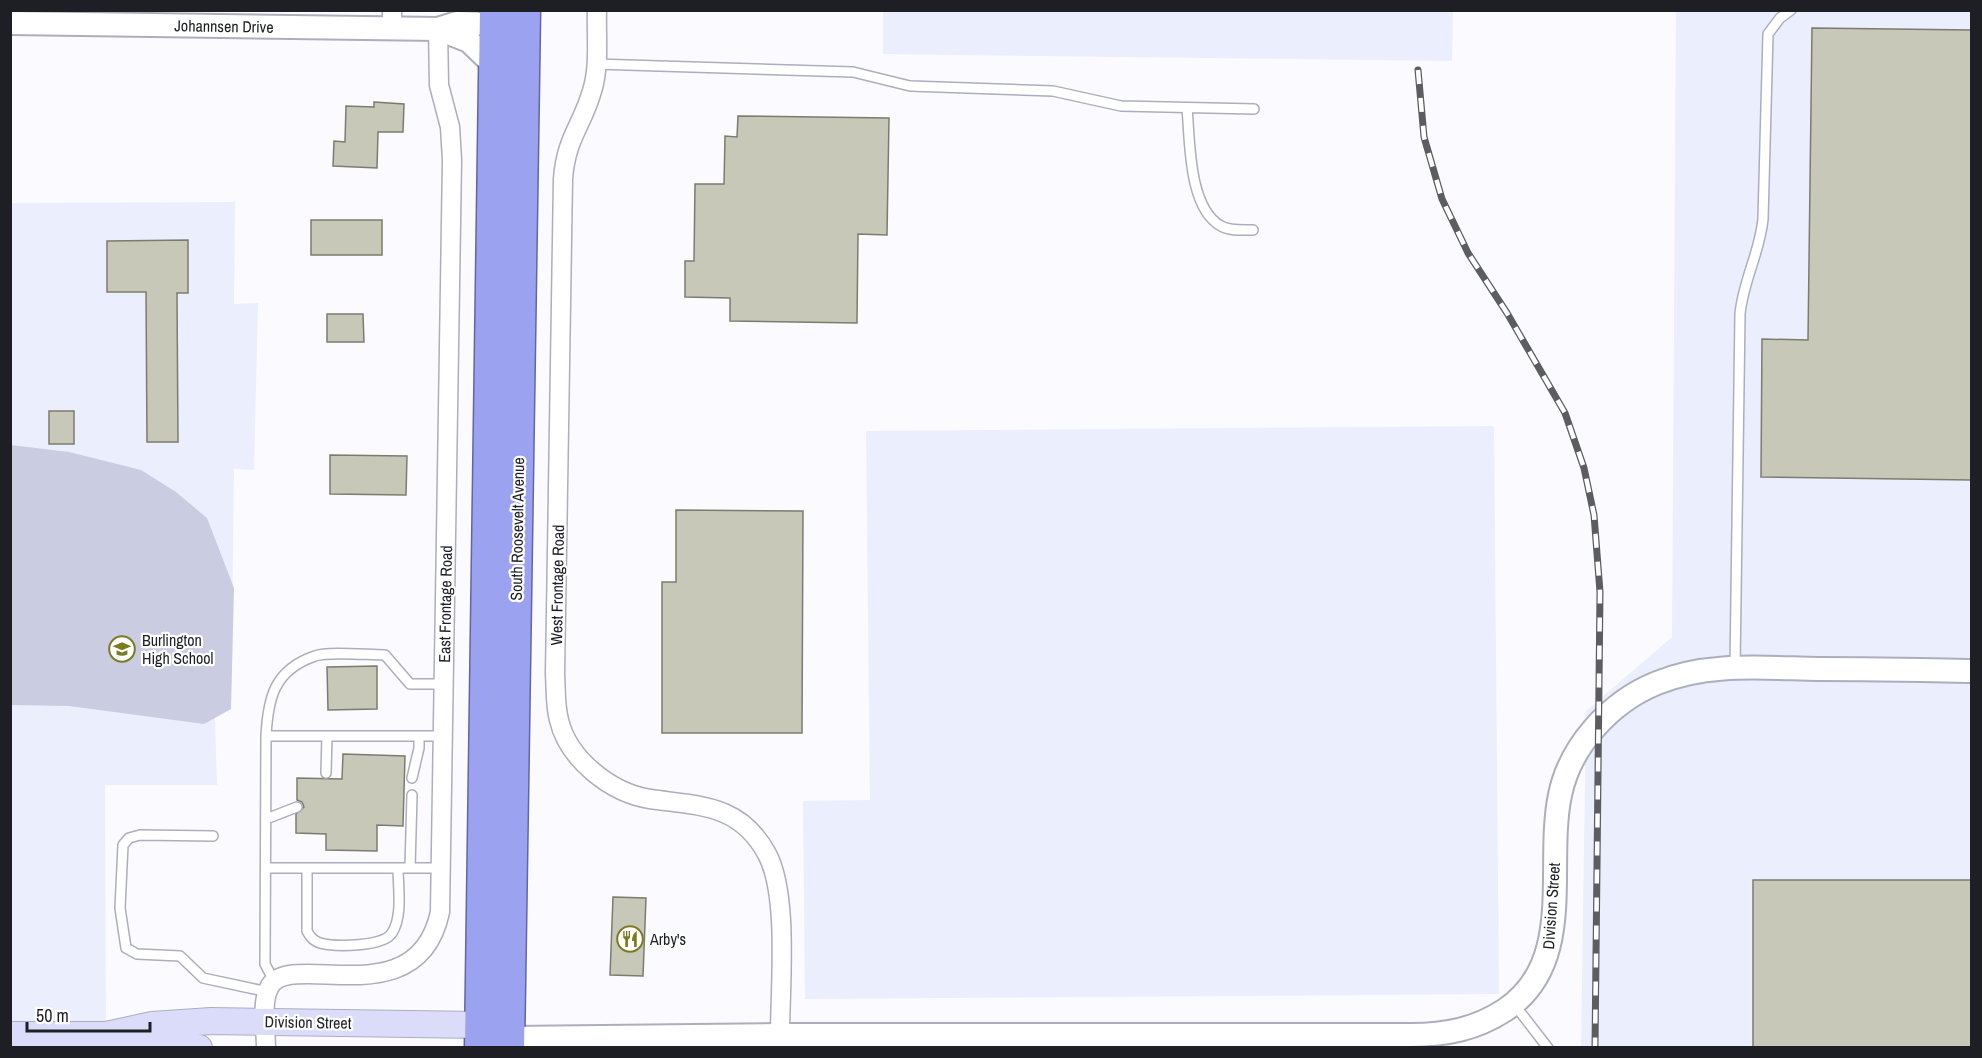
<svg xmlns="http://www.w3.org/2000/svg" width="1982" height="1058" font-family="'Archivo Narrow',sans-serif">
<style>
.built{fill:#ebeefc}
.green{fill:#cacde2}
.building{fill:#c8c8b9;stroke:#7c7c6e;stroke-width:1.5}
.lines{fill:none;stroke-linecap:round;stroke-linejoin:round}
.service-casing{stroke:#acaebd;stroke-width:12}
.minor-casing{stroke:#acaebd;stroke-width:21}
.tertiary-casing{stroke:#acaebd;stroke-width:26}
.secondary-casing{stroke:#acaebd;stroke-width:28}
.trunk-casing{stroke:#5f66a6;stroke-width:33}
.service{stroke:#fff;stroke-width:9}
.minor{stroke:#fff;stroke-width:18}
.tertiary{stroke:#fff;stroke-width:22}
.secondary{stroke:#dadcf9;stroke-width:26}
.trunk{stroke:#9ba3f0;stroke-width:30}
.rail-casing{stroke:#5c5d61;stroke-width:7}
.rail{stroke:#fff;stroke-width:4.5;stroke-dasharray:14;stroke-linecap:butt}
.labels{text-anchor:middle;stroke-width:4.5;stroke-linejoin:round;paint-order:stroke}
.street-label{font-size:16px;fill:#1e1f24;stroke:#fff}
.poi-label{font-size:16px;fill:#1e1f24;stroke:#fff;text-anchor:start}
</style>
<rect width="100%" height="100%" fill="#fbfbff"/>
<path class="built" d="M883 11H1453L1452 61 883 54Z
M1676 11H1971V1047L1581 1048 1586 711 1672 637Z
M235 202 234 304 258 303 254 470 234 469 231 709 215 718 217 785H105L106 1035H11L10 203Z
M1494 426 1499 994 805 999 803 801 870 800 866 431Z"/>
<path class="green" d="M11 445 69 452 141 470 176 492 207 518 234 588 231 709 204 724 69 706 11 705Z"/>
<path class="building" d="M1812 28 1971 30V480L1761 477 1762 339 1808 340Z
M374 102 404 104 403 132H378L377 168 333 166 334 141 345 142 346 106 374 107Z
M738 116 889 118 887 235 858 234 857 323 730 321V298L685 297V261H694L695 184H724L725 136 737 137Z
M311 220H382V255H311Z
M188 240V293H177L178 442H147L146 292H107V241Z
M327 314H363L364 342H327Z
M49 411H74V444H49Z
M330 455 407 456 406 495 330 494Z
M676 510 803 511 802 733H662V582H676Z
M377 666V709L328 710 327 667Z
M343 754 405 756 403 826 377 825V851L326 850V834L296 833V814L304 807 302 802 297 800V778L342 779Z
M1753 880H1971V1047H1753Z
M613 897 646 898 643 976 610 975Z"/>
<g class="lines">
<g class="service-casing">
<path id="service" d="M595 64 853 72 910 86 1053 91 1121 106 1254 109
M1187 108C1190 139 1188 208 1221 226 1230 231 1242 230 1253 230
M1735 667 1740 314C1743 281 1760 252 1763 219L1768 34 1780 18 1791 10
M266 736C268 698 274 670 315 656 328 651 368 655 385 655L410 684H444
M326 773 327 736
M412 778 419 748V736
M266 819 297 807
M213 836 140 835 129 838 123 845 120 908 126 948 137 954 180 956 203 978 268 992
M266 868H442
M307 868V931C310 937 313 941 320 943 335 947 383 947 392 933 403 916 398 887 398 868
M410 868 412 795
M274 981 265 964 266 736H443
M1514 1004 1548 1048"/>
</g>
<g class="minor-casing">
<path id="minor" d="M392 10V28
M597 10C596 36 600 66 592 91 582 126 566 138 563 179L555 674C556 689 555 705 559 720 568 759 611 793 650 799 700 806 740 804 767 854 789 895 780 987 780 1035
M266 1048C266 1030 261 1004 269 988 287 947 417 1020 440 912L452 160 450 127 439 85 438 29"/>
</g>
<g class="tertiary-casing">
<path id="tertiary" d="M10 23 438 29 469 41 494 65
M438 29 457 23 495 24
M509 1038 780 1035H1411C1446 1035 1476 1029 1505 1010 1577 962 1545 867 1560 795 1570 746 1610 702 1657 683 1707 662 1764 668 1818 669 1869 669 1920 670 1972 671"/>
</g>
<g class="secondary-casing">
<path id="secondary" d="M10 1035H106L167 1046 199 1048
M106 1035 152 1025 211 1021 480 1025 498 1033"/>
</g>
<g class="trunk-casing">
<path id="trunk" d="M480 1048 495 10
M509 1048 525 10"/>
</g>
<use href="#service" class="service"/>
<use href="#minor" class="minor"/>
<use href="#tertiary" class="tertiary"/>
<use href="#secondary" class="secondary"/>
<use href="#trunk" class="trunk"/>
<g class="rail-casing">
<path id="rail" d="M1418 70 1424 137 1442 199 1468 253 1507 313 1565 413 1584 468 1594 515 1600 592 1595 1048"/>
</g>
<use href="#rail" class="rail"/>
</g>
<defs>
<g id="school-ring" transform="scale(1.35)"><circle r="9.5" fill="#fff" stroke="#7d7b22" stroke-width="1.5"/><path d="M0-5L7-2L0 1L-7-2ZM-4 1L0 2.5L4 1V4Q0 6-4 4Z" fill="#7d7b22"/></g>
<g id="restaurant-ring" transform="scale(1.35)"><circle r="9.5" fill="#fff" stroke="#7d7b22" stroke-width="1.5"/><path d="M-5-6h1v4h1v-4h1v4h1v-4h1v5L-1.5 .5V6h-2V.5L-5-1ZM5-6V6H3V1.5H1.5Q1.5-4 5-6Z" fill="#7d7b22"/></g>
</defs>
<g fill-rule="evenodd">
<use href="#school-ring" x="122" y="649"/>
<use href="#restaurant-ring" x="630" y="939"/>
</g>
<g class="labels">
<g class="street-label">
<text transform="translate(224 26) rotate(1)" y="6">Johannsen Drive</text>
<text transform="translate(517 529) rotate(-89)" y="6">South Roosevelt Avenue</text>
<text transform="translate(557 585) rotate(-89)" y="6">West Frontage Road</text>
<text transform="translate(445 604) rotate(-89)" y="6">East Frontage Road</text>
<text transform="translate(1551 906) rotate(-86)" y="6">Division Street</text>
<text transform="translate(308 1022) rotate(1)" y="6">Division Street</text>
</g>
<g class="poi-label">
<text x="142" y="646">Burlington<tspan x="142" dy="18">High School</tspan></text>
<text x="650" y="945">Arby's</text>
</g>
</g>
<rect width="1982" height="1058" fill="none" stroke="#1e1f24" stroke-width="24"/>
<path d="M27 1022v9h123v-9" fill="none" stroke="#1e1f24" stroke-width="3"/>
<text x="36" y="1022" font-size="18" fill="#1e1f24" stroke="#ffffff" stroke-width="4.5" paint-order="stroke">50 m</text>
</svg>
